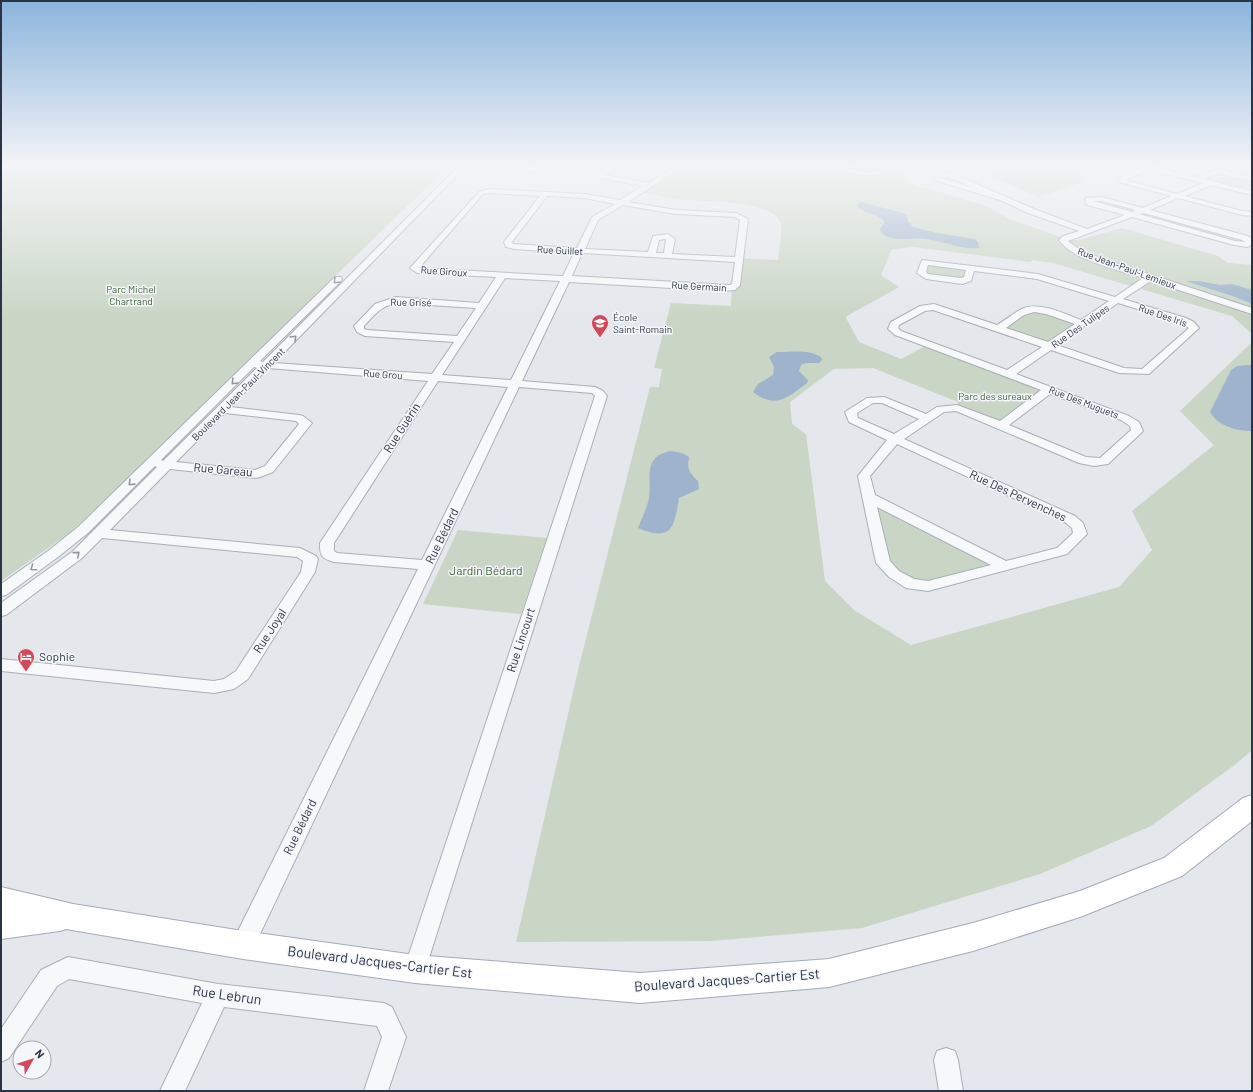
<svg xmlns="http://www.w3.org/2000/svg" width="1253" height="1092" font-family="Barlow,sans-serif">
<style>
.green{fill:#c9d6c5}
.water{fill:#9fb4cc}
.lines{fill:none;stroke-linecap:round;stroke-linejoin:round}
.minor-casing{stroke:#a9aeb7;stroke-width:2}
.major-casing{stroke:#a3abb8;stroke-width:2}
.minor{fill:#f7f8fa;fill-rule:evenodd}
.major{fill:#fff;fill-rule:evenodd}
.oneway{stroke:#9196a0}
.labels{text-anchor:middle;stroke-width:3;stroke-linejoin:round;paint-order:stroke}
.far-street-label{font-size:10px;fill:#2b3445;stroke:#f4f6f9}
.far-park-label{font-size:10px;fill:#3f6138;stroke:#f4f6f9}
.far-poi-label{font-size:10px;fill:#2b3445;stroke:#f4f6f9;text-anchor:start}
.street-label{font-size:12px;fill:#2b3445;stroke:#f4f6f9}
.park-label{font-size:12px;fill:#3f6138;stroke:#f4f6f9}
.poi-label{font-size:12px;fill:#2b3445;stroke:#f4f6f9;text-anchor:start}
.near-street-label{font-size:14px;fill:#2b3445;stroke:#f4f6f9}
</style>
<rect width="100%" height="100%" fill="#e4e7ec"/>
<path class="green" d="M1 165H449V166L273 336 259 352 145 464 68 534 1 581Z
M849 165H910L907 166 909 170 902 171 906 182 986 206 1010 219 1069 240H1079L1122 228 1218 256 1228 263 1252 265V334L1232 316 1053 263 1032 260 1031 262 914 247 892 249 881 275 899 287 847 316 846 318 859 342 901 359 929 344 1049 389 1001 426 957 408 958 402 873 368 834 369 790 402 792 424 806 434 825 581 854 610 911 645 1119 587 1152 550 1132 511 1214 445 1180 411 1252 342V750L1236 764 1151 826 1040 874 862 928 711 941 516 942 579 666 650 387H659L662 369 654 368 671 303 731 306 732 288 739 258 778 260C779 250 782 233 781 224 776 199 697 202 678 199 666 198 654 194 642 192L682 167 821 173Z
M965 165H1094L1103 167 1082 174 1085 182 1038 197Z
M1215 172 1252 179V186L1241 191 1195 180Z
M1093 199H1102L1252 242 1247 245 1090 203Z
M929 264 965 269 964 278 961 280 926 275Z
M1034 310 1083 324 1050 346 999 328Z
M868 497 1005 566 928 586 894 574Z
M458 530 547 538 521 614 423 604Z"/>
<path class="water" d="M861 202 903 213 907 215 908 221 913 227 937 233 975 239 978 242 979 248C960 250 945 241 926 239 914 237 901 241 888 237 884 235 881 233 880 229L885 222C877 213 864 214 857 206Z
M1186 281H1199L1220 285 1232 284 1252 290V304C1231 294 1208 289 1186 281Z
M777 352C791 352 809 349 821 357L822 360 819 363H806L801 365 799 371 808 380 807 383C788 397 776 410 753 392L758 384 773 375 774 367 769 357Z
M1247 365H1252V431C1236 431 1218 426 1210 412L1231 370 1237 366Z
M671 451 682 453 689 457C687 470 689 472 698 481L699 489 679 498C674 528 672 542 638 528 642 518 647 508 649 498 652 478 642 456 671 451Z"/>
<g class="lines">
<g class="minor-casing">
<path id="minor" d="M460 165H467L274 363 432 374 454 342 365 336 357 332 354 326 375 304 396 297 479 303 496 277 417 273 410 268 479 192 488 189 584 194 620 200 643 186 600 178 597 174 598 173 612 165H620L604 175 649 183 678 165H685L628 202 676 210 736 213 748 219 740 285 735 290 723 291 569 282 522 381 595 387 603 391 607 396 423 977 415 980 407 977 404 969 595 396 592 393 519 387 251 953 243 956 235 953 232 945 235 937 418 569 334 562C321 558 320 556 320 543L428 381 268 368 231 407 299 415 303 416 312 423 273 472 260 477 256 478 170 469 110 530 300 548 316 556 318 559 315 572 248 679 234 689 214 693 1 671V659L214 681 224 679 236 671 301 572 303 561 297 557 102 538 82 558 6 615 1 616V603L72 552 157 467 155 466 88 533 58 557 6 595 1 596V584L48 551 78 527 335 277H341L342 279 341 281 260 361 263 362ZM488 193 540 196 504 242 506 247 514 249 574 253 563 276 419 268 483 194ZM547 196 584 198 615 204 592 217 577 248 513 244 512 242ZM623 205 676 214 735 217 740 220 735 257 672 254 675 239 668 234 653 236 648 252 585 249 598 220ZM666 239 664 253H656L659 240ZM582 253 735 262 732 284 730 285 572 276ZM505 278 560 281 511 380 442 375ZM396 303 476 308 457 336 367 330 364 329V326C374 315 381 306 396 303ZM254 367 257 368 163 461 161 460ZM438 381 508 387 422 560 337 553 334 551V543ZM225 413 296 421 299 424 265 466 255 470 176 462Z
M511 165C518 165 526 168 532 168 537 168 540 165 545 165L542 169 531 172Z
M833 165C845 165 855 171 867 172 873 172 878 169 882 172 873 180 842 172 833 165Z
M1138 165 1149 166 1196 177 1218 169 1252 177V181L1219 173 1203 179 1252 191V195L1211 185 1185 196 1242 211 1252 212V216L1242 215 1178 198 1150 210 1248 236 1252 239V245L1247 247 1234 245 1132 217 1068 241 1076 247 1097 257 1252 308V314L1151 281 1123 299 1186 318 1194 322 1199 328 1149 374 1119 373 1051 350 1016 374 1129 416 1139 422 1143 431 1141 433 1108 464 1094 466 1079 463 956 411 944 412 904 439 1075 516 1083 523 1087 534 1067 554 928 591 906 588 889 577 876 563 858 476 887 440 849 422 845 412 867 398 884 397 926 414 937 407 957 405 1000 421 1041 390 895 335 888 329 891 322 920 306 934 304 997 325C1006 320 1014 312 1024 308 1041 302 1065 314 1081 320L1109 301 1037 279 974 271 971 281 962 284 926 279 917 273 922 260 1038 274 1115 297 1143 278C1119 270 1074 261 1059 240L1063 236 1079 231 1028 213 1000 200 937 181 934 177 947 173 958 176 1034 209 1087 229 1125 215 1087 205 1085 200 1086 198 1102 197 1143 208 1171 196 1119 182V178L1142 168 1138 167ZM1149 170 1203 183 1177 194 1125 180ZM947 177 975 188 941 178ZM1093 201H1102L1136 210 1132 212ZM1144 213 1242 240 1246 242 1235 241 1139 214ZM928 265 966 270 964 277 961 278 928 274 926 272ZM1118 303 1180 322 1189 328 1142 369 1124 368 1057 345ZM933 310 1042 347 1007 370 901 331 898 328 899 325 925 311ZM1034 312 1046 314 1075 324 1048 342 1006 328 1024 315ZM1050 394 1121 420 1130 426 1131 430 1100 458 1086 457 1009 425ZM873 403H882L919 419 894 434 858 418 857 413ZM897 444 1065 522 1072 528 1073 533 1057 548 1006 561 875 495 870 476ZM877 507 991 565 928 581 914 579 899 571 890 561Z
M68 957 218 984 384 1003 392 1007 406 1037 388 1091H364L382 1037 377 1026 224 1007 185 1091H160L202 1003 69 979 57 986 9 1058 1 1062V1029L41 970Z
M946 1048 955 1051 958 1060 963 1091H939L934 1060 937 1051Z"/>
</g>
<g class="major-casing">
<path id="major" d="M1252 795V821L1182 876 1080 917 973 951 829 987 640 1003 415 983 243 959 66 929 60 931 1 939V887L73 904 243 931 415 955 640 973 829 959 973 923 1080 891 1164 858 1243 798Z"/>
</g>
<use href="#minor" class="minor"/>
<use href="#major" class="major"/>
</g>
<defs><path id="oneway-chevron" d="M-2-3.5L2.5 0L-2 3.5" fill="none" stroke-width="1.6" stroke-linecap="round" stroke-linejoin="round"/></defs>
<g class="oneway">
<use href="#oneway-chevron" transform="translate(336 281) rotate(135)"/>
<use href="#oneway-chevron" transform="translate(294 338) rotate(-45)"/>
<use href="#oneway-chevron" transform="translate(234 382) rotate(135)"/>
<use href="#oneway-chevron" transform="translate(131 483) rotate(136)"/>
<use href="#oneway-chevron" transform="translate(77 554) rotate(-41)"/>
<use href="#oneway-chevron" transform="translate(33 568) rotate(145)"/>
</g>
<linearGradient id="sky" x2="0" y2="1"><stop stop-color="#8bb4dd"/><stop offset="0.52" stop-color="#f3f4f6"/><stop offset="1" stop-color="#f3f4f6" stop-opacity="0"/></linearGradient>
<rect width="1253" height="318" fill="url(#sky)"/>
<defs>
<g id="school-pin" transform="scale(0.9)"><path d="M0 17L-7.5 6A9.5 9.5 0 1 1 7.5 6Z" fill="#d1495b" stroke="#f4f6f9"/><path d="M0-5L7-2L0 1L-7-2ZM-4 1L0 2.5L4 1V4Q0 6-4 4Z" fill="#fff"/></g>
<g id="hotel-pin" transform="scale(0.9)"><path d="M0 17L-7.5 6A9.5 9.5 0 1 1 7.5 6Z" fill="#d1495b" stroke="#f4f6f9"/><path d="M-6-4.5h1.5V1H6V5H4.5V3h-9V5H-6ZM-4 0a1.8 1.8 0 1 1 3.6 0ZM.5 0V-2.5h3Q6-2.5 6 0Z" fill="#fff"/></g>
</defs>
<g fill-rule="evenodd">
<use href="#school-pin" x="600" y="323"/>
<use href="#hotel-pin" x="26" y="657"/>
</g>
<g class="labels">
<g class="far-street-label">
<text transform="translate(560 250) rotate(3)" y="4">Rue Guillet</text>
<text transform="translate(1127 268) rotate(20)" y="4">Rue Jean-Paul-Lemieux</text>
<text transform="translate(444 271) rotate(4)" y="4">Rue Giroux</text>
<text transform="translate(699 286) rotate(3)" y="4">Rue Germain</text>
<text transform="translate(411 302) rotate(1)" y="4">Rue Grisé</text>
<text transform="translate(1163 315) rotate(19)" y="4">Rue Des Iris</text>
<text transform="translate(1080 326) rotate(-35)" y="4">Rue Des Tulipes</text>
<text transform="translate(383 374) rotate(4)" y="4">Rue Grou</text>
<text transform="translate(238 394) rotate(-45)" y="4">Boulevard Jean-Paul-Vincent</text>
<text transform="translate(1084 402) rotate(21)" y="4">Rue Des Muguets</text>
</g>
<g class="far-park-label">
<text x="131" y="293">Parc Michel<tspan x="131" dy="12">Chartrand</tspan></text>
<text x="995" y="400">Parc des sureaux</text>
</g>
<g class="far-poi-label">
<text x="613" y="321">École<tspan x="613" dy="12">Saint-Romain</tspan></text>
</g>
<g class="street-label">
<text transform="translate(402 428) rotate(-57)" y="4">Rue Guérin</text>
<text transform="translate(223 470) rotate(5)" y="4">Rue Gareau</text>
<text transform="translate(1018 496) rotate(25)" y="4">Rue Des Pervenches</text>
<text transform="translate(442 536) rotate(-64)" y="4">Rue Bédard</text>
<text transform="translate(270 631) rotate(-57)" y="4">Rue Joyal</text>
<text transform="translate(521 640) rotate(-72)" y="4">Rue Lincourt</text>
<text transform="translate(300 827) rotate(-64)" y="4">Rue Bédard</text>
</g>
<g class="park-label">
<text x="486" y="575">Jardin Bédard</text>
</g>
<g class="poi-label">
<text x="39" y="661">Sophie</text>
</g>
<g class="near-street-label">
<text transform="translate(380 962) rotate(7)" y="5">Boulevard Jacques-Cartier Est</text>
<text transform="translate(727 980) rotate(-4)" y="5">Boulevard Jacques-Cartier Est</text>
<text transform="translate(227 995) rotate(8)" y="5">Rue Lebrun</text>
</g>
</g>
<rect width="1253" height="1092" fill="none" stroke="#2b3445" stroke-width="4"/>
<g transform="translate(32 1060) rotate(51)"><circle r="19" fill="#f4f6f9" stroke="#a4a8b1"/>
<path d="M0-3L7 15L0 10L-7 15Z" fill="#d1495b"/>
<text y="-6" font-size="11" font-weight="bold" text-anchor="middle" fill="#2b3445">N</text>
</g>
</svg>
